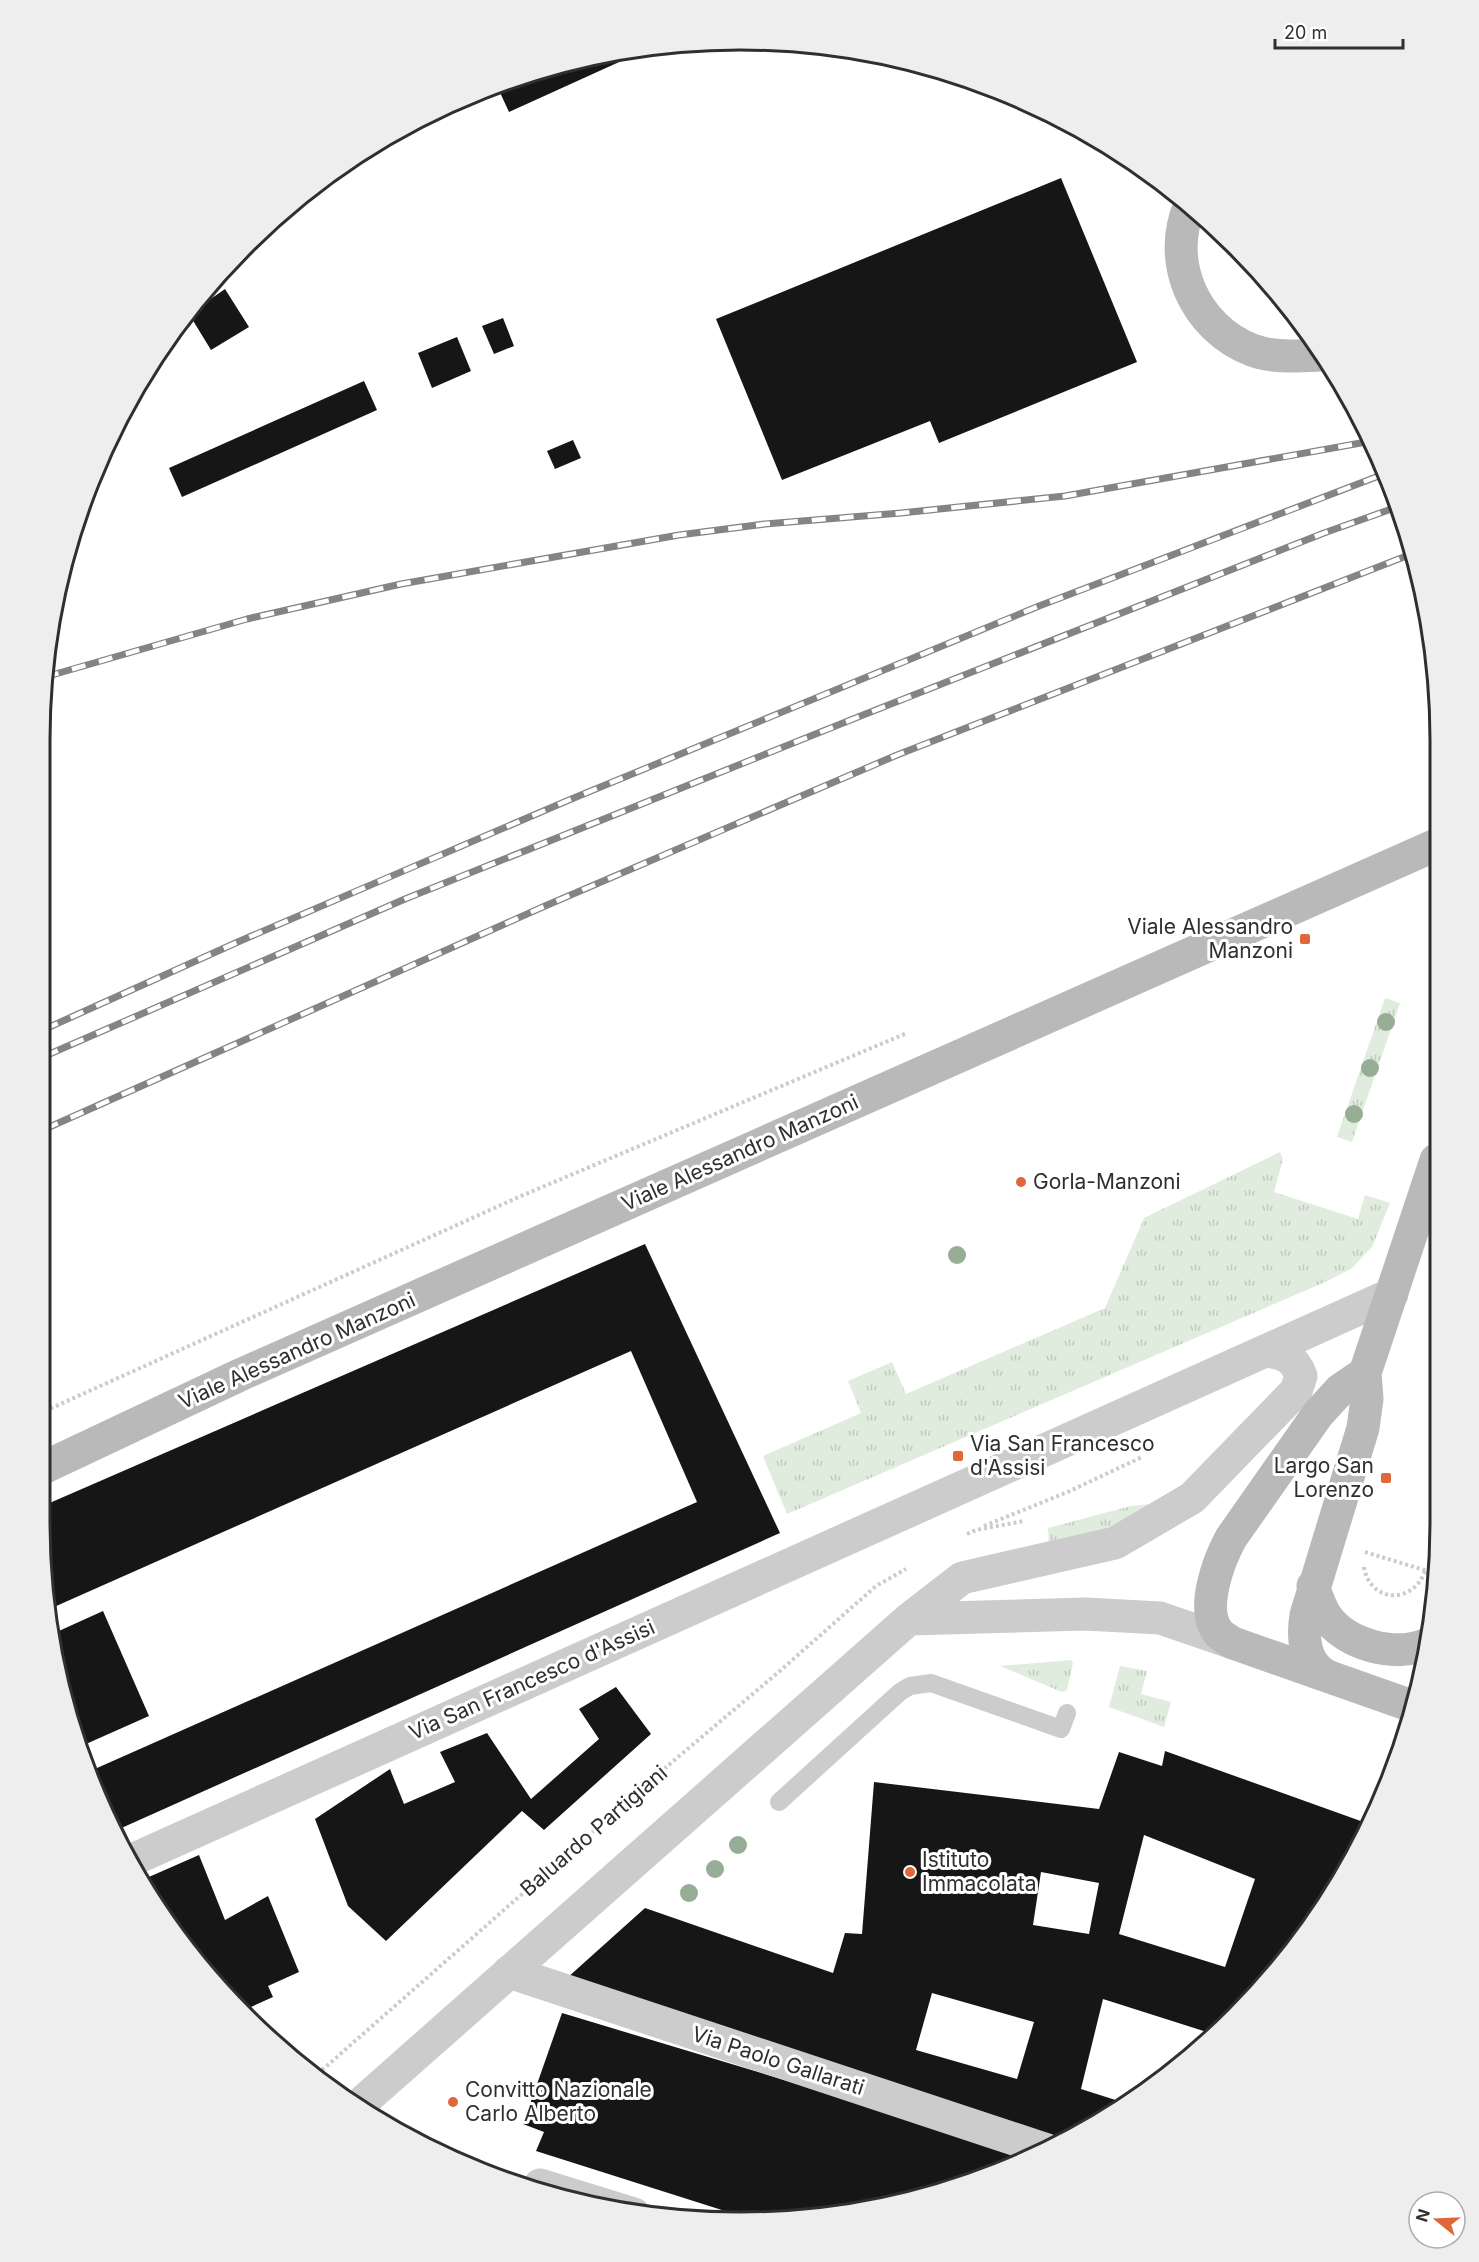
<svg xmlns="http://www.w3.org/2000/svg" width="1479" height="2262" font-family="Inter,sans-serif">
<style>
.grass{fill:url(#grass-tufts)}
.building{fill:#161616;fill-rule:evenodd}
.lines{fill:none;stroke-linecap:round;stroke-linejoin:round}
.path{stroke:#ccc;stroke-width:4;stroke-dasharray:3 3;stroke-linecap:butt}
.service{stroke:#ccc;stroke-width:18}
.minor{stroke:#ccc;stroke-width:33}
.tertiary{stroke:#ccc;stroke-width:33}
.secondary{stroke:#b9b9b9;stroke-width:33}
.rail-casing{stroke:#848484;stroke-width:7}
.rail{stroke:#fff;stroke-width:4.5;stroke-dasharray:14;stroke-linecap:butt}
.tree{fill:#98ad95}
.poi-dot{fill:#e06737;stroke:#fff;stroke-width:2}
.labels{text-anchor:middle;stroke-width:6;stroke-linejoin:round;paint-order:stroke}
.poi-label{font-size:21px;fill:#2f2f2f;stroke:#fff;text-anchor:start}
.street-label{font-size:21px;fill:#2f2f2f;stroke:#fff}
.rim{fill:none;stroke:#2f2f2f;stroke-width:3}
</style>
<defs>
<pattern id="grass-tufts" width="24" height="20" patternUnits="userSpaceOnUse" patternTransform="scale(1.5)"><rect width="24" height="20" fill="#e0ecde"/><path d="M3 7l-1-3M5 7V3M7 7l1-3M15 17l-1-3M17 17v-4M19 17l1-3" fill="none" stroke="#c0cbbf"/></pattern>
</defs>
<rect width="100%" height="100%" fill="#fff"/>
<path class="grass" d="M1385 998 1400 1003 1352 1142 1337 1137Z
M1280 1152 1283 1159 1274 1192 1358 1219 1365 1195 1390 1203 1372 1247 1351 1269 1323 1283 787 1514 763 1456 861 1413 848 1381 892 1362 906 1394 1105 1308 1144 1218Z
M1162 1503 1090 1537 1049 1543 1048 1528 1131 1506Z
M1071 1660 1073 1663 1067 1690 1062 1692 1000 1666Z
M1120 1666 1147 1671 1141 1694 1171 1702 1164 1727 1109 1707Z"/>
<path class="building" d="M650 48 509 112 497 86 559 63Z
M1061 178 1137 362 939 443 930 421 782 480 716 319Z
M225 289 249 327 211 350 189 314Z
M503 318 514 346 494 354 482 326Z
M457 337 471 371 432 388 418 353Z
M364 381 377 410 182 497 169 468Z
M573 440 581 458 555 469 547 451Z
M645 1244 780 1533 117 1830 88 1772 697 1502 631 1351 45 1611V1505Z
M103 1611 149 1716 77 1748 50 1635Z
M616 1687 651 1734 544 1830 522 1811 386 1941 348 1906 315 1819 390 1769 404 1804 455 1782 440 1752 487 1733 531 1799 599 1739 579 1709Z
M1165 1751 1369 1824 1364 1837 1266 1985 1213 2034 1103 1999 1081 2089 1128 2104 1089 2129 1060 2144 567 1978 645 1908 833 1973 845 1933 862 1934 874 1782 1099 1809 1119 1752 1162 1766ZM1144 1835 1255 1879 1225 1967 1119 1934ZM1041 1872 1099 1883 1089 1934 1033 1925ZM932 1993 1034 2022 1017 2079 916 2050Z
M199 1855 225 1920 268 1896 299 1972 268 1986 273 1997 242 2011 213 1985 157 1912 142 1880Z
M562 2013 791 2082 1032 2158 1007 2170 876 2209 855 2211 848 2208 846 2211 747 2218 536 2151 544 2132 523 2124Z"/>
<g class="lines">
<path class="path" d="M45 1411 521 1196 907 1033
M984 1526 1070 1491 1142 1457
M967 1534 976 1530 1024 1521
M1365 1552 1431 1572
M1364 1567C1370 1603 1413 1605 1425 1571
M313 2078 671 1763 781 1670 876 1586 906 1569"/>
<path class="service" d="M779 1802 900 1692 910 1686 931 1683 1061 1729 1067 1713"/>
<path class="minor" d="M509 1972 1047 2150
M539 2190 540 2185 634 2214"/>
<path class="tertiary" d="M909 1619 1085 1614 1160 1618 1233 1643
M132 1860 1392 1294
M359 2105 909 1619 962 1578 1115 1543 1192 1498 1296 1391 1301 1376C1294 1357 1284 1353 1265 1351"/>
<path class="secondary" d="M1190 205C1165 262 1195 328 1252 350 1273 358 1299 356 1321 355
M1365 1373 1340 1390 1318 1414 1231 1538C1219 1560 1200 1609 1218 1632 1221 1636 1228 1640 1233 1643L1412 1706
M45 1467 242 1374 1438 844
M1313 1586C1317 1596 1320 1607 1326 1616 1346 1645 1395 1658 1427 1644
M1330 1677C1305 1667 1302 1640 1306 1615L1363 1428 1367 1399 1365 1373 1436 1160"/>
<g class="rail-casing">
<path id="rail" d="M45 677 247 619 401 584 679 535 765 524 901 513 1065 496 1372 441
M45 1029 240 941 569 800 1039 606 1384 474
M45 1056 405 899 858 717 1324 533 1397 507
M45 1129 545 906 897 755 1414 553"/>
</g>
<use href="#rail" class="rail"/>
</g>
<g class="tree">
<circle cx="1386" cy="1022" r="9"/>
<circle cx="1370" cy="1068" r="9"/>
<circle cx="1354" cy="1114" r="9"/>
<circle cx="957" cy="1255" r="9"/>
<circle cx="738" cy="1845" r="9"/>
<circle cx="715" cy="1869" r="9"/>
<circle cx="689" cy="1893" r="9"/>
</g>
<g class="poi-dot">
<rect x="1299" y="933" width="12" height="12" rx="3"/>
<circle cx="1021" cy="1182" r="6"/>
<rect x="952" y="1450" width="12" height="12" rx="3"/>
<rect x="1380" y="1472" width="12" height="12" rx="3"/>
<circle cx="910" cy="1872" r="6"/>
<circle cx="453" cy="2102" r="6"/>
</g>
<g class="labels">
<g class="poi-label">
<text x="1293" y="934" text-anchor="end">Viale Alessandro<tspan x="1293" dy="24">Manzoni</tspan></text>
<text x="1033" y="1189">Gorla-Manzoni</text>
<text x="970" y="1451">Via San Francesco<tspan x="970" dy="24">d'Assisi</tspan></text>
<text x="1374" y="1473" text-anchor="end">Largo San<tspan x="1374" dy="24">Lorenzo</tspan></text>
<text x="922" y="1867">Istituto<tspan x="922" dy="24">Immacolata</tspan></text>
<text x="465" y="2097">Convitto Nazionale<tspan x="465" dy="24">Carlo Alberto</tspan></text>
</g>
<g class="street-label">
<text transform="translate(740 1153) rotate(-24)" y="7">Viale Alessandro Manzoni</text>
<text transform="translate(297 1351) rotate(-24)" y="7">Viale Alessandro Manzoni</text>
<text transform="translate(532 1680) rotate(-24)" y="7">Via San Francesco d'Assisi</text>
<text transform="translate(594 1831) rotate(-41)" y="7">Baluardo Partigiani</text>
<text transform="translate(778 2061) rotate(18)" y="7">Via Paolo Gallarati</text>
</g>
</g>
<path d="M0 0H1479V2262H0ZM740 50H740A690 690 0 0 1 1430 740V1522A690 690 0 0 1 740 2212H740A690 690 0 0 1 50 1522V740A690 690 0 0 1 740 50Z" fill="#eee" fill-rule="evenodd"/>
<path class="rim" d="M740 50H740A690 690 0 0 1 1430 740V1522A690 690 0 0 1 740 2212H740A690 690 0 0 1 50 1522V740A690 690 0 0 1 740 50Z"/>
<g transform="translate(1437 2220) rotate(288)"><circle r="28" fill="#ffffff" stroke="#acacac" stroke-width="1.5"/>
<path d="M0-4.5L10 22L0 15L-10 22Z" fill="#e06737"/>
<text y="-9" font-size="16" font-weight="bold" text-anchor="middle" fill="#2f2f2f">N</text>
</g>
<path d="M1275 39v9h128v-9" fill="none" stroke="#2f2f2f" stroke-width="3"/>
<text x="1284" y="39" font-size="18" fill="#2f2f2f" stroke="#ffffff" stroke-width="4.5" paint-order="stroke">20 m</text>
</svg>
